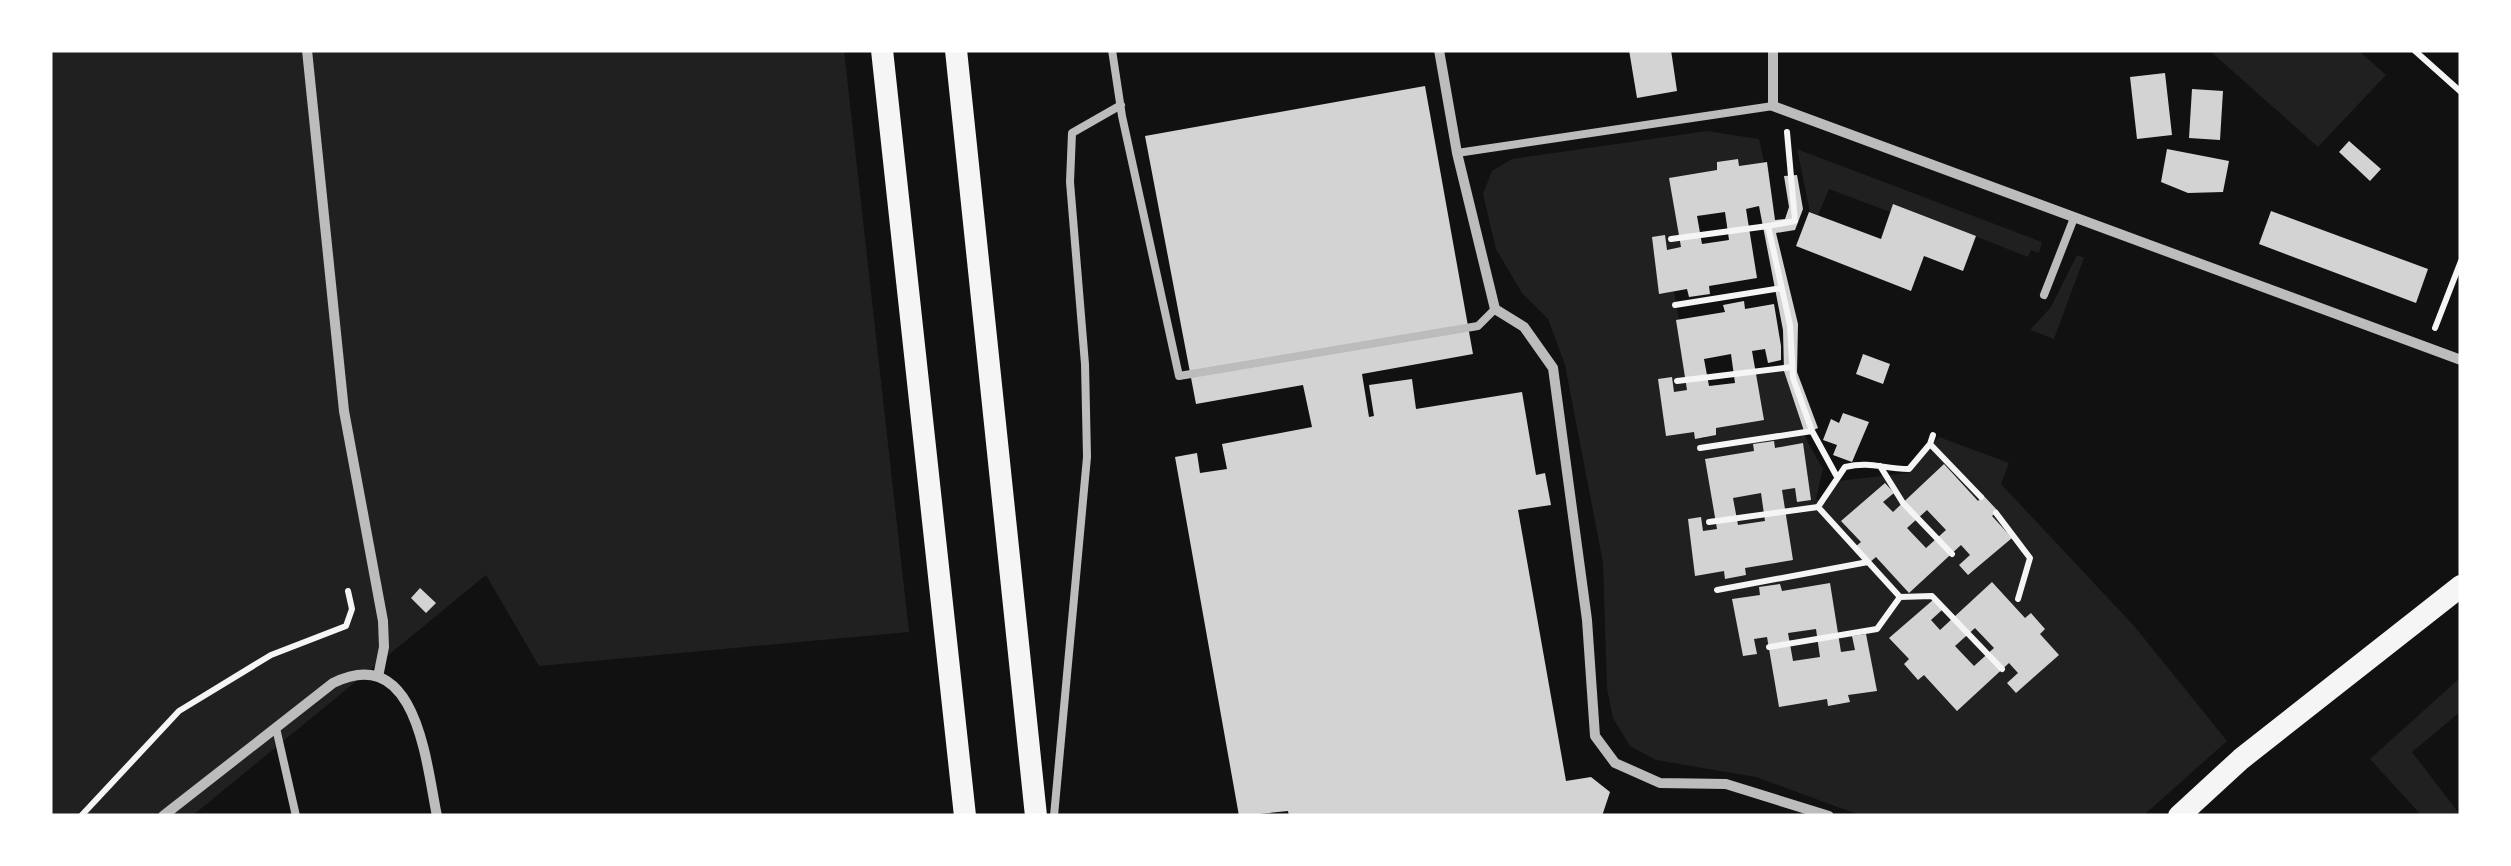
<svg xmlns="http://www.w3.org/2000/svg" width="2511" height="866" font-family="'Space Grotesk',sans-serif">
<style>
.green{fill:#202020}
.building{fill:#d3d3d3;fill-rule:evenodd}
.lines{fill:none;stroke-linecap:round;stroke-linejoin:round}
.path{stroke:#f5f5f5;stroke-width:6}
.service{stroke:#bcbcbc;stroke-width:8}
.minor{stroke:#bcbcbc;stroke-width:10}
.primary{stroke:#f5f5f5;stroke-width:22}
</style>
<rect width="100%" height="100%" fill="#111"/>
<path class="green" d="M50 50H844L909 632 539 666 486 575 192 816H50Z
M2209 50H2358L2386 75 2318 147Z
M1707 131 1759 139 1764 162 1739 166 1737 159 1717 162 1719 177 1675 181 1690 287 1674 292 1702 441 1756 374 1784 371 1807 441 1823 469 1816 499 1826 502 1838 481 1907 473 1939 437 2009 463 2001 484 2135 627 2227 741 2143 816H1862L1756 777 1656 760 1630 746 1613 718 1607 688 1603 563 1565 365 1548 319 1522 293 1496 249 1483 194 1492 171 1512 159Z
M1797 149 2042 242 2039 253 2031 250 2028 257 1894 204 1890 212 1829 189 1818 215 1810 212Z
M2077 255 2084 258 2054 339 2030 330 2051 307Z
M2461 677V711L2412 752 2461 816H2422L2370 759Z"/>
<path class="building" d="M1629 50H1671L1677 91 1637 98Z
M2165 73 2172 135 2137 139 2130 77Z
M1425 86 1473 354 1362 374 1369 417 1374 416 1369 385 1412 379 1416 409 1522 392 1536 475 1545 473 1551 505 1518 510 1566 781 1591 777 1610 792 1602 816H1289L1288 811 1239 816 1175 457 1197 453 1200 473 1227 469 1222 444 1312 427 1303 385 1196 404 1145 136Z
M2192 89 2223 91 2220 140 2189 138Z
M2349 141 2381 169 2370 181 2339 152Z
M2167 149 2229 161 2223 192 2188 193 2161 182Z
M1738 159 1739 166 1767 162 1775 220 1785 219 1789 207 1784 176 1797 175 1803 209 1795 230 1776 233 1798 324 1797 372 1818 428 1805 434 1784 371 1783 330 1759 206 1746 209 1757 278 1709 286 1710 294 1689 297 1687 289 1659 294 1652 237 1665 235 1667 250 1681 247 1669 178 1717 170V162ZM1725 212 1729 240 1702 244 1697 216Z
M1893 204 1976 236 1963 271 1924 256 1911 291 1796 246 1809 212 1881 239Z
M2271 211 2428 269 2416 303 2259 244Z
M1744 301 1745 309 1774 304 1781 346V360L1768 363 1765 349 1752 351 1764 420 1716 428V435L1695 439 1694 432 1666 436 1658 379 1672 377 1674 392 1687 390 1676 320 1725 312 1723 305ZM1731 354 1735 383 1709 386 1704 359Z
M1863 354 1890 364 1883 384 1856 374Z
M1843 413 1869 422 1852 462 1833 455 1837 445 1823 440 1831 419 1839 423Z
M1774 441 1775 448 1803 443 1811 500 1797 502 1795 488 1782 490 1793 560 1745 568 1746 575 1725 579 1724 571 1695 576 1688 519 1701 517 1703 531 1717 529 1705 459 1754 451 1753 444ZM1761 493 1765 521 1738 525 1733 498Z
M1944 464 1978 501 1983 495 1998 511 1992 516 2012 538 1968 575 1959 565 1970 555 1961 545 1909 593 1876 557 1870 562 1855 547 1861 542 1841 521 1885 483 1894 493 1883 502 1893 512ZM1927 510 1946 530 1926 548 1907 528Z
M1992 582 2025 618 2031 613 2045 629 2040 634 2059 655 2016 693 2007 683 2018 673 2009 663 1957 711 1924 675 1918 680 1904 664 1909 659 1889 638 1933 600 1942 610 1931 620 1940 630ZM1975 628 1994 648 1974 666 1955 646Z
M1830 583 1841 652 1855 650 1852 636 1866 634 1877 691 1848 695 1850 702 1828 706 1827 699 1779 707 1767 637 1754 639 1757 654 1743 656 1732 599 1760 595 1759 587 1780 584 1782 591ZM1816 629 1820 657 1793 661 1788 633Z
M420 588 436 603 426 613 411 598Z"/>
<g class="lines">
<path class="path" d="M2414 50 2461 92
M1787 132 1795 221 1768 226 1790 325 1793 378 1812 431
M1671 239 1768 226
M1675 305 1782 288
M2435 328 2461 261
M1677 381 1792 367
M1933 435 1930 444 1981 497
M1700 448 1812 431 1836 475
M1880 466 1903 503 1952 554
M1996 513 2030 558 2018 599
M1709 522 1818 507
M1717 590 1868 562
M1900 597 1932 596 2002 669
M1769 647 1877 629 1900 597 1818 507 1845 467C1872 461 1882 469 1909 469L1930 444
M81 816 179 711 271 655 346 626 352 609 348 591"/>
<path class="service" d="M1112 50 1122 116 1179 376 1478 326 1495 309
M1457 153 1773 106
M2044 295 2074 218
M276 728 296 816
M1054 816 1087 457 1085 364 1070 182 1072 133 1121 105"/>
<path class="minor" d="M307 50 344 411 383 621 384 647 378 677
M1439 50 1457 153 1495 309 1524 327 1553 368 1587 620 1595 736 1615 763 1660 783 1726 784 1829 816
M1773 50V106L2461 360
M163 816 333 683C417 642 426 763 437 816"/>
<path class="primary" d="M882 50 965 816
M956 50 1036 816
M2179 816 2241 759 2461 586"/>
</g>
<rect width="2511" height="866" fill="none" stroke="#ffffff" stroke-width="105"/>
</svg>
